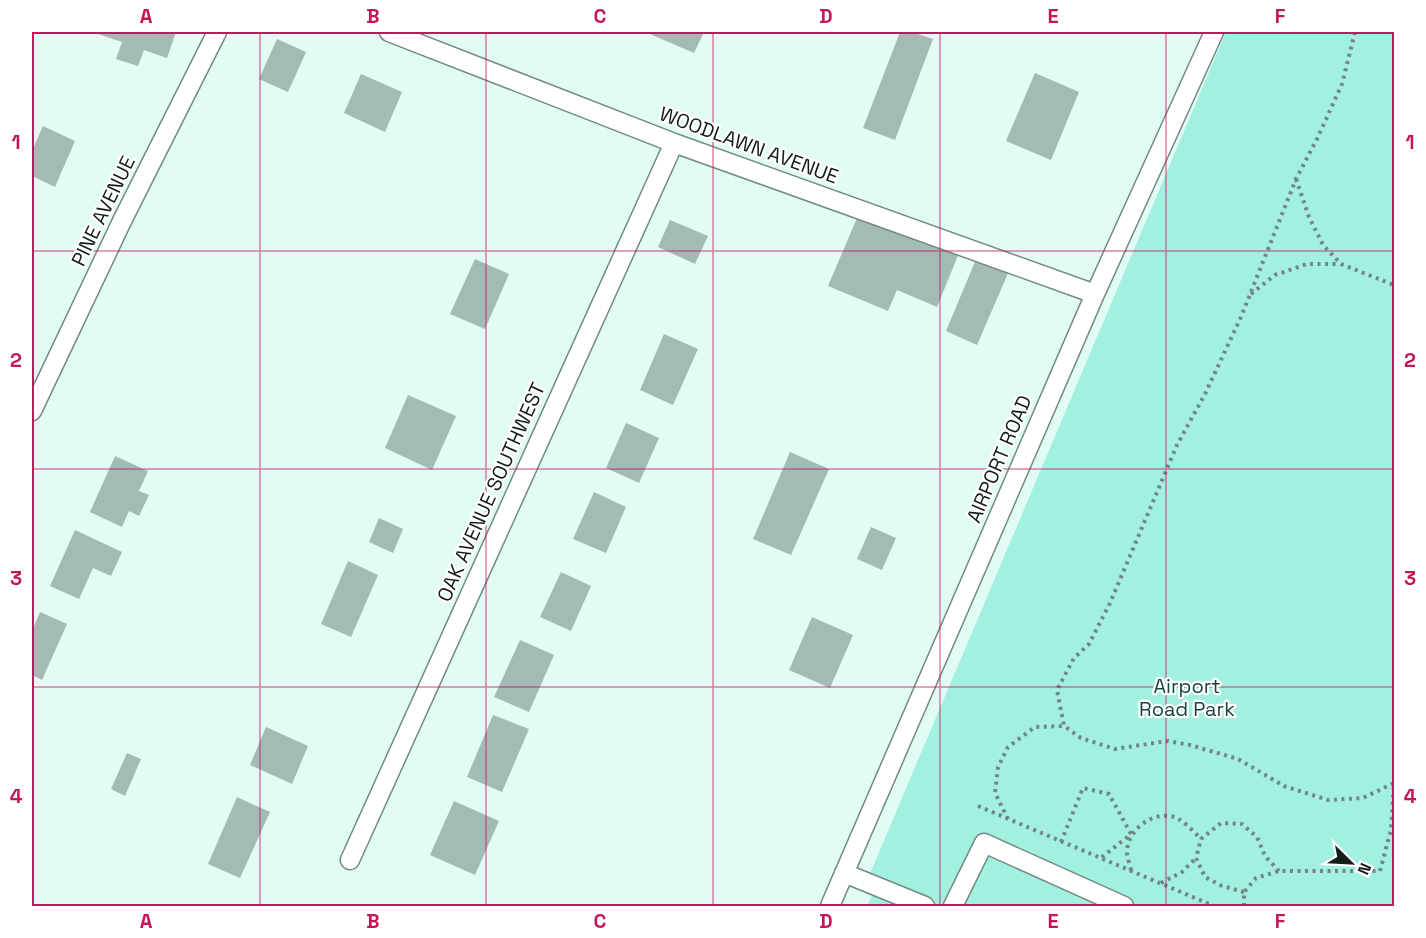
<svg xmlns="http://www.w3.org/2000/svg" width="1426" height="938" font-family="'Space Grotesk',sans-serif">
<style>
.green{fill:#a1f0e0}
.building{fill:#a2bbb5}
.lines{fill:none;stroke-linecap:round;stroke-linejoin:round}
.minor-casing{stroke:#728a85;stroke-width:21}
.path{stroke:#758682;stroke-width:4;stroke-dasharray:3 4.5;stroke-linecap:butt}
.minor{stroke:#fff;stroke-width:18}
.grid{fill:none;stroke:#c2185b;stroke-width:1.5;stroke-opacity:0.55}
.labels{text-anchor:middle;stroke-width:4.5;stroke-linejoin:round;paint-order:stroke}
.street-label{font-size:20px;fill:#131c1a;stroke:#fff}
.park-label{font-size:20px;fill:#19443d;stroke:#fff}
.neatline{fill:none;stroke:#c2185b;stroke-width:2}
.grid-label{font-size:20px;text-anchor:middle;font-weight:bold;fill:#c2185b}
</style>
<rect width="100%" height="100%" fill="#e1fbf5"/>
<path class="green" d="M1226 32H1394V906H867L876 888 866 883Z"/>
<path class="building" d="M98 32H176L167 58 144 50 138 66 116 59 122 42 98 34Z
M645 32H704L694 53Z
M900 32H912L933 39 895 140 863 128Z
M277 39 306 52 288 92 259 79Z
M1035 73 1079 92 1051 160 1006 141Z
M361 74 402 92 385 132 344 113Z
M43 126 75 141 55 187 32 176V151Z
M860 211 959 253 937 307 897 290 888 311 828 286Z
M670 220 708 236 695 264 658 247Z
M977 257 1009 271 977 345 946 331Z
M475 259 509 274 485 329 450 314Z
M664 334 698 349 673 405 640 390Z
M408 395 456 416 432 470 385 448Z
M626 423 659 438 639 483 606 468Z
M790 452 829 469 791 555 753 539Z
M115 456 148 471 139 491 149 495 139 516 129 511 122 527 90 512Z
M594 492 626 507 606 553 573 539Z
M379 518 403 529 393 553 369 542Z
M871 527 896 538 882 570 857 559Z
M75 530 122 552 111 576 93 568 79 599 50 586Z
M348 561 378 575 351 637 321 624Z
M561 572 591 586 571 631 540 617Z
M40 612 67 624 42 680 32 675V631Z
M812 617 853 635 830 688 789 670Z
M520 640 554 655 529 712 494 697Z
M493 715 529 729 502 792 467 777Z
M266 727 308 746 292 784 250 765Z
M127 753 141 759 125 796 111 789Z
M237 797 270 812 240 878 208 864Z
M454 801 499 821 475 875 430 855Z"/>
<g class="lines">
<g class="minor-casing">
<path id="minor" d="M389 32 674 143 1095 294
M32 411 122 221 217 32
M350 860 674 143
M844 873 925 906
M830 906 1095 294 1214 32
M953 906 984 843 1124 906"/>
</g>
<path class="path" d="M1355 32 1342 84 1317 139 1296 179 1241 317 1205 394 1177 445 1110 603 1089 644 1074 658 1057 690 1064 726 1081 738 1115 749 1167 741 1190 745 1238 759 1284 786 1328 800 1363 798 1394 783
M1296 179 1309 217 1323 245 1341 264 1394 285
M1251 294 1275 275 1307 264H1340
M978 806 1214 906
M1008 819 995 793 998 767 1008 747 1035 727 1064 726
M1061 842 1083 788 1109 794 1131 834 1101 858
M1131 870C1130 865 1127 857 1127 852 1127 831 1150 813 1170 816 1181 817 1193 831 1201 839
M1161 883 1182 872 1196 858
M1244 892 1222 886 1205 877 1196 858 1201 839 1221 823 1242 824 1257 837 1265 856 1279 871
M1244 906V892L1256 878 1279 871H1380L1391 830 1394 784"/>
<use href="#minor" class="minor"/>
</g>
<path class="grid" d="M260 32V906M486 32V906M713 32V906M940 32V906M1166 32V906M32 251H1394M32 469H1394M32 687H1394"/>
<g class="labels">
<g class="street-label">
<text transform="translate(749 145) rotate(20)" y="7">WOODLAWN AVENUE</text>
<text transform="translate(103 211) rotate(-64)" y="7">PINE AVENUE</text>
<text transform="translate(999 459) rotate(-67)" y="7">AIRPORT ROAD</text>
<text transform="translate(491 492) rotate(-66)" y="7">OAK AVENUE SOUTHWEST</text>
</g>
<g class="park-label">
<text x="1187" y="693">Airport<tspan x="1187" dy="23">Road Park</tspan></text>
</g>
</g>
<rect width="1426" height="938" fill="none" stroke="#ffffff" stroke-width="66"/>
<g transform="translate(1351 863) rotate(114)" stroke="#ffffff" stroke-width="4.5" paint-order="stroke">
<path d="M0-4.5L10 22L0 15L-10 22Z" fill="#131c1a"/>
<text y="-9" font-size="16" font-weight="bold" text-anchor="middle" fill="#131c1a">N</text>
</g>
<rect x="33" y="33" width="1360" height="872" class="neatline"/>
<g class="grid-label">
<text x="146" y="23">A</text>
<text x="373" y="23">B</text>
<text x="600" y="23">C</text>
<text x="826" y="23">D</text>
<text x="1053" y="23">E</text>
<text x="1280" y="23">F</text>
<text x="16" y="149">1</text>
<text x="1410" y="149">1</text>
<text x="16" y="367">2</text>
<text x="1410" y="367">2</text>
<text x="16" y="585">3</text>
<text x="1410" y="585">3</text>
<text x="16" y="803">4</text>
<text x="1410" y="803">4</text>
<text x="146" y="928">A</text>
<text x="373" y="928">B</text>
<text x="600" y="928">C</text>
<text x="826" y="928">D</text>
<text x="1053" y="928">E</text>
<text x="1280" y="928">F</text>
</g>
</svg>
